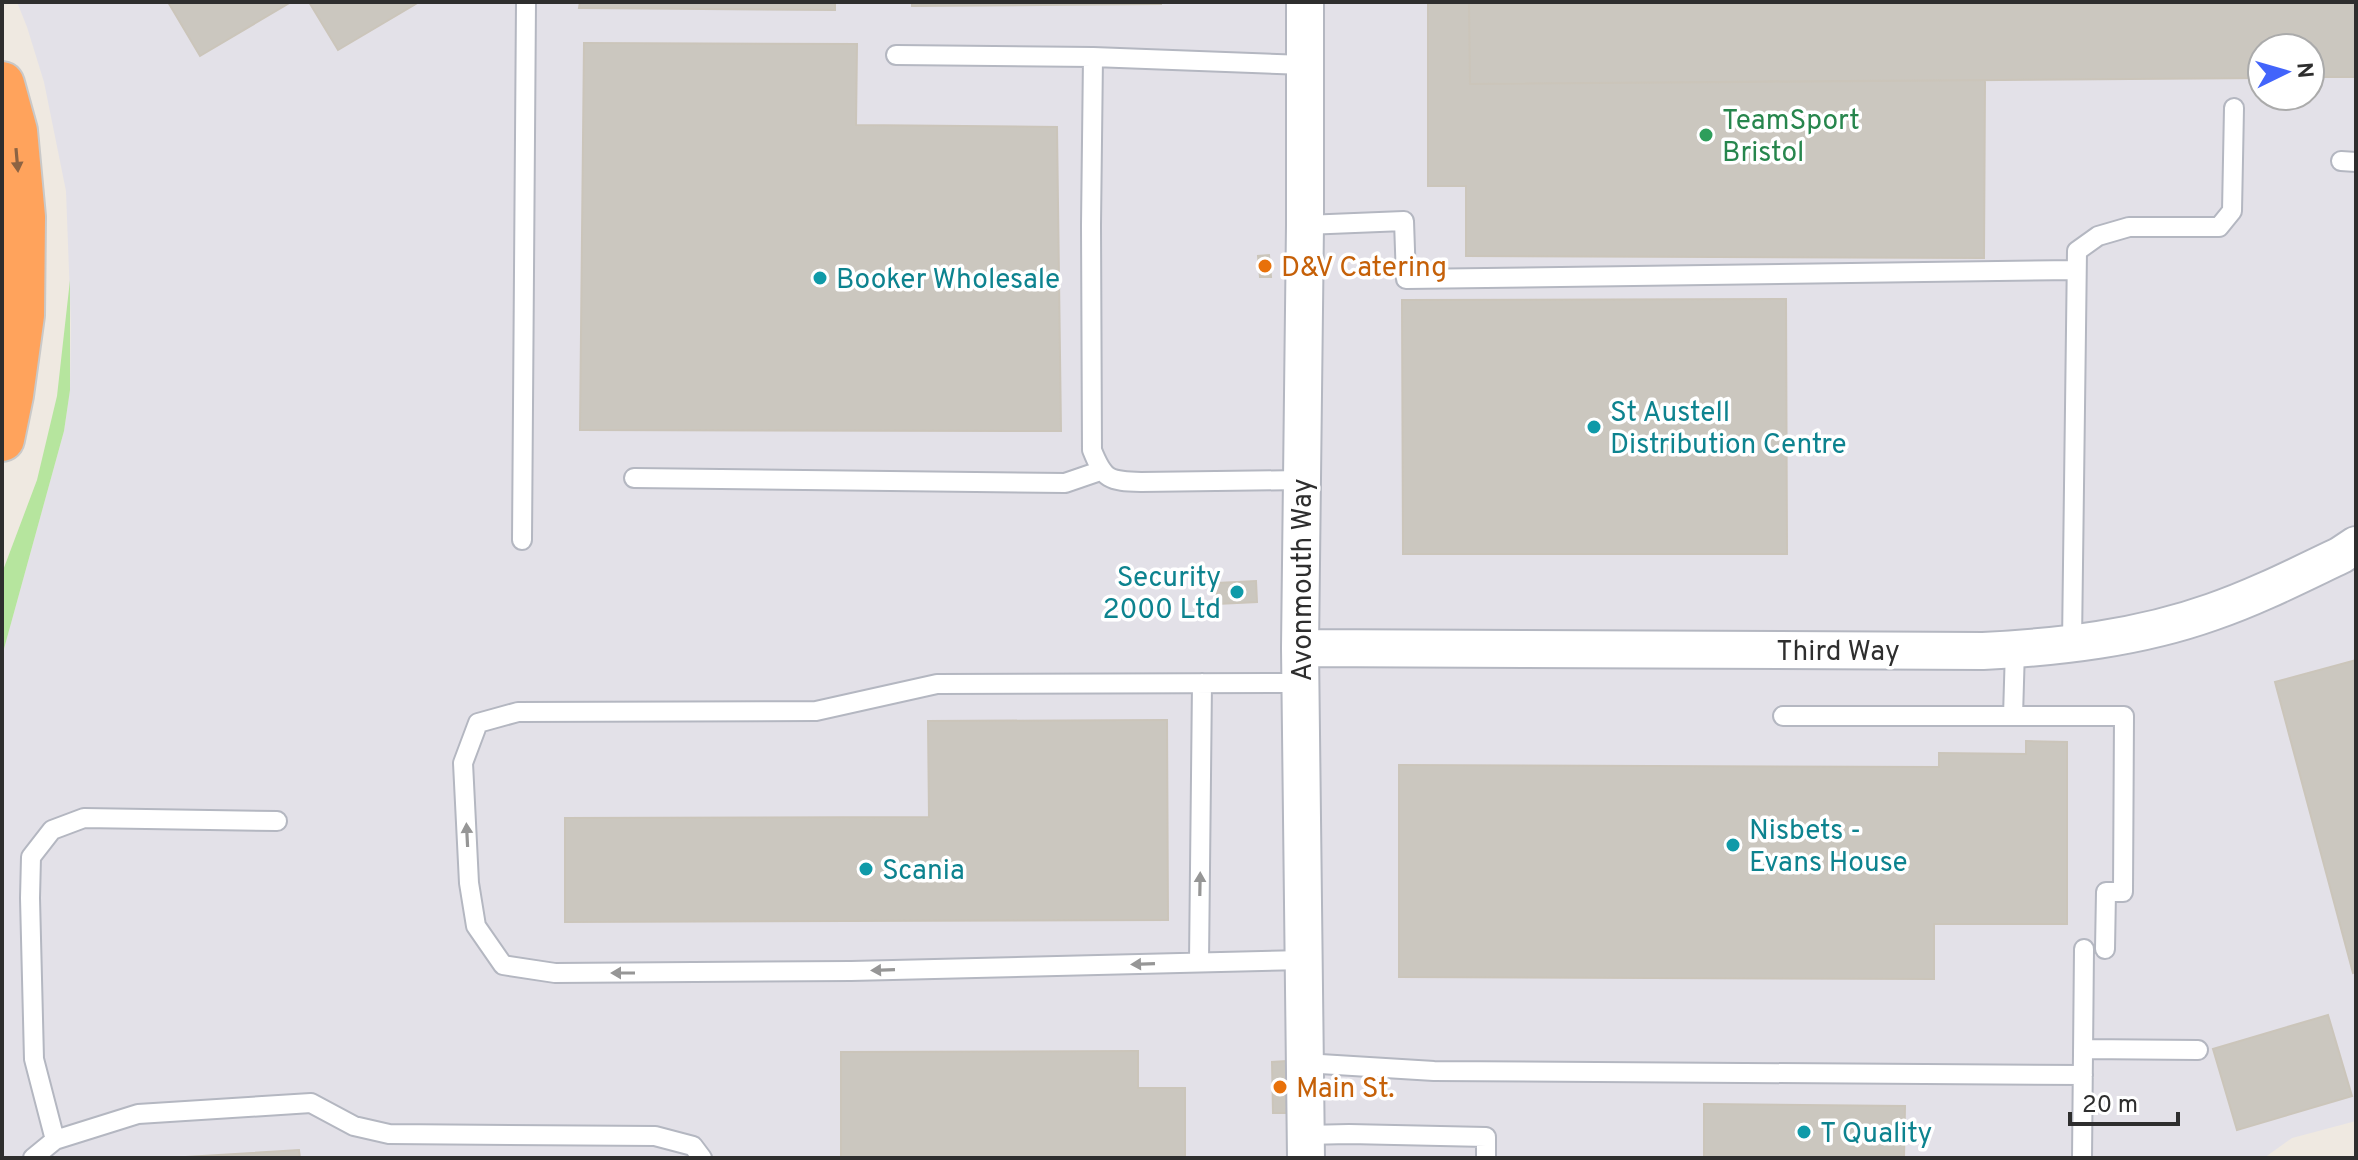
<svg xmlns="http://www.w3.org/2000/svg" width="2358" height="1160" font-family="Overpass,sans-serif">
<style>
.industrial{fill:#e3e1e8;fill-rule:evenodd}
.green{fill:#b6e59e}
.building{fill:#cbc7bf;stroke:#cbc5ba;stroke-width:2}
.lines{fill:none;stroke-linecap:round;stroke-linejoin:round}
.service-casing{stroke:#b4b7c1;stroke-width:22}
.minor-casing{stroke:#b4b7c1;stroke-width:40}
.motorway-casing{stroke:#c9c9c9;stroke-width:48}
.service{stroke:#fff;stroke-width:18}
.minor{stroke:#fff;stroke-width:36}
.motorway{stroke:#ffa35c;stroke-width:44}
.oneway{fill:#8c6343}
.oneway2{fill:#969696}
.leisure-dot{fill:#2e9e5b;stroke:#fff;stroke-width:3}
.food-dot{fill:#e8710a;stroke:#fff;stroke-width:3}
.culture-dot{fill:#0f9aa8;stroke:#fff;stroke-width:3}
.labels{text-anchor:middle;stroke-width:7;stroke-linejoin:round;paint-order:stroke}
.leisure-label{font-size:28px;fill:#27864d;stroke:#fff;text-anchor:start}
.food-label{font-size:28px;fill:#c56008;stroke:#fff;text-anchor:start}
.culture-label{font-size:28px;fill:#0d838f;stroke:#fff;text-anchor:start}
.street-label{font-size:28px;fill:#2e2e2e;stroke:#fff}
</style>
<rect width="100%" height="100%" fill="#efe9e1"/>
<path class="industrial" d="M17 2H2356V1121L2292 1138 2264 1158H2V656L64 431 70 389 71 324 66 191 44 82 27 27ZM2262 48H2310V96H2262Z"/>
<path class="green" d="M70 280V390L64 431 2 656V573L37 480 57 396Z"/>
<path class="building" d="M168 2H291L200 56Z
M309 2H419L338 50Z
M580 2H835V10L579 8Z
M912 2H1161V4L912 6Z
M1428 2H1469L1470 84 1985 80 1984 258 1466 256V186H1428Z
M1469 2H2356V77H2310V48H2262V78L1470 84Z
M584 43 857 44 856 125 1057 127 1061 431 580 430Z
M1269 255 1271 277H1260L1258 256Z
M1786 299 1787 554H1403L1402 300Z
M1256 581 1257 602 1217 604V583Z
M2356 660V972L2353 973 2275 682Z
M1167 720 1168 920 565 922V818L929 817 928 721Z
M2026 741 2067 742V924H1934V979L1399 977V765L1939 767V753L2026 754Z
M2328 1015 2352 1096 2237 1130 2213 1049Z
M1138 1051V1088H1185V1158H841V1052Z
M1286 1061 1287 1113H1273L1272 1062Z
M1704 1104 1905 1106 1904 1158H1704Z
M299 1150 300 1158H169Z"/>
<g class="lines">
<g class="service-casing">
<path id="service" d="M896 55 1093 57 1305 65
M1093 57 1091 225 1092 450C1104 480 1109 481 1141 482L1302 480
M2341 161 2356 162
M1305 225 1404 221 1406 279 2076 270
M634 478 1065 483 1100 471
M522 540 526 2
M2072 643 2077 251 2098 236 2129 227H2219L2232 211 2234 108
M2015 649 2013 716H2124L2123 892H2106L2105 949
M1300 683 937 684 816 711 518 712 478 723 463 763 469 883 476 926 503 965 555 973 851 971 1305 960
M1783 716H2013
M1199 962 1202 683
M2083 1049 2198 1050
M1304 1063 1434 1071 2083 1075
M1305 1135 1349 1134 1486 1137V1158
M55 1140 34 1059 30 898 31 857 52 830 84 818 277 821
M33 1158 55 1140 138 1114 311 1103 354 1126 389 1134 655 1136 693 1146 702 1158
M2082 1158 2084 949"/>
</g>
<g class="minor-casing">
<path id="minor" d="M1305 2V225L1300 648 1306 1158
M1300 648 1983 651C2060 647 2139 638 2212 612 2256 597 2299 575 2341 555L2356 545"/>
</g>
<g class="motorway-casing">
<path id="motorway" d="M2 84 15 131 23 217 22 315 11 395 2 439"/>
</g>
<use href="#service" class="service"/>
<use href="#minor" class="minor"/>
<use href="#motorway" class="motorway"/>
</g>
<defs><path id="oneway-solid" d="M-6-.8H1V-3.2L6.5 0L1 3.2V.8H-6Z" transform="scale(2)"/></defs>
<use class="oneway" href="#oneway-solid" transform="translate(17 160) rotate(85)"/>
<g class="oneway2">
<use href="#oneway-solid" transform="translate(467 835) rotate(-93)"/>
<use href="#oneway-solid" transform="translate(1200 884) rotate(-89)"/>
<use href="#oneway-solid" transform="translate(1143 964) rotate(178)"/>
<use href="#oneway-solid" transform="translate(883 970) rotate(178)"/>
<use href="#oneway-solid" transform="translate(623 973) rotate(180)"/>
</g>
<circle class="leisure-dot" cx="1706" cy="135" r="8"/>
<g class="food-dot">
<circle cx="1265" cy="266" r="8"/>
<circle cx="1280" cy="1087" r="8"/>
</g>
<g class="culture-dot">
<circle cx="820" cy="278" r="8"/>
<circle cx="1594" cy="427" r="8"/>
<circle cx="1237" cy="592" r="8"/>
<circle cx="1733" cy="845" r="8"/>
<circle cx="866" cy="869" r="8"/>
<circle cx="1804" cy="1132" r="8"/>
</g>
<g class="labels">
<g class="leisure-label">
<text x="1722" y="129">TeamSport<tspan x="1722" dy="32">Bristol</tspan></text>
</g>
<g class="food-label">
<text x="1281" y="276">D&amp;V Catering</text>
<text x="1296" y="1097">Main St.</text>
</g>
<g class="culture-label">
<text x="836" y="288">Booker Wholesale</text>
<text x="1610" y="421">St Austell<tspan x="1610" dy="32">Distribution Centre</tspan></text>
<text x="1221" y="586" text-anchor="end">Security<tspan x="1221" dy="32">2000 Ltd</tspan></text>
<text x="1749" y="839">Nisbets -<tspan x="1749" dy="32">Evans House</tspan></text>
<text x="882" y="879">Scania</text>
<text x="1820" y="1142">T Quality</text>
</g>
<g class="street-label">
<text transform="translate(1301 580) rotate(-90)" y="10">Avonmouth Way</text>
<text x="1838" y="660">Third Way</text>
</g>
</g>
<rect width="2358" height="1160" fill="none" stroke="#2e2e2e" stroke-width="8"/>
<g transform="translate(2286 72) rotate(85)"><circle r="38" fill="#ffffff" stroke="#ababab" stroke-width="2"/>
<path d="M0-6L14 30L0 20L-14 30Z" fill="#4264fb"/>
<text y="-12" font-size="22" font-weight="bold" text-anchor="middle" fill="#2e2e2e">N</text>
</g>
<path d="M2070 1112v12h108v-12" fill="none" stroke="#2e2e2e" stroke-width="4"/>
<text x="2082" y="1112" font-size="24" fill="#2e2e2e" stroke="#ffffff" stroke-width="6" paint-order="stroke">20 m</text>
</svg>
